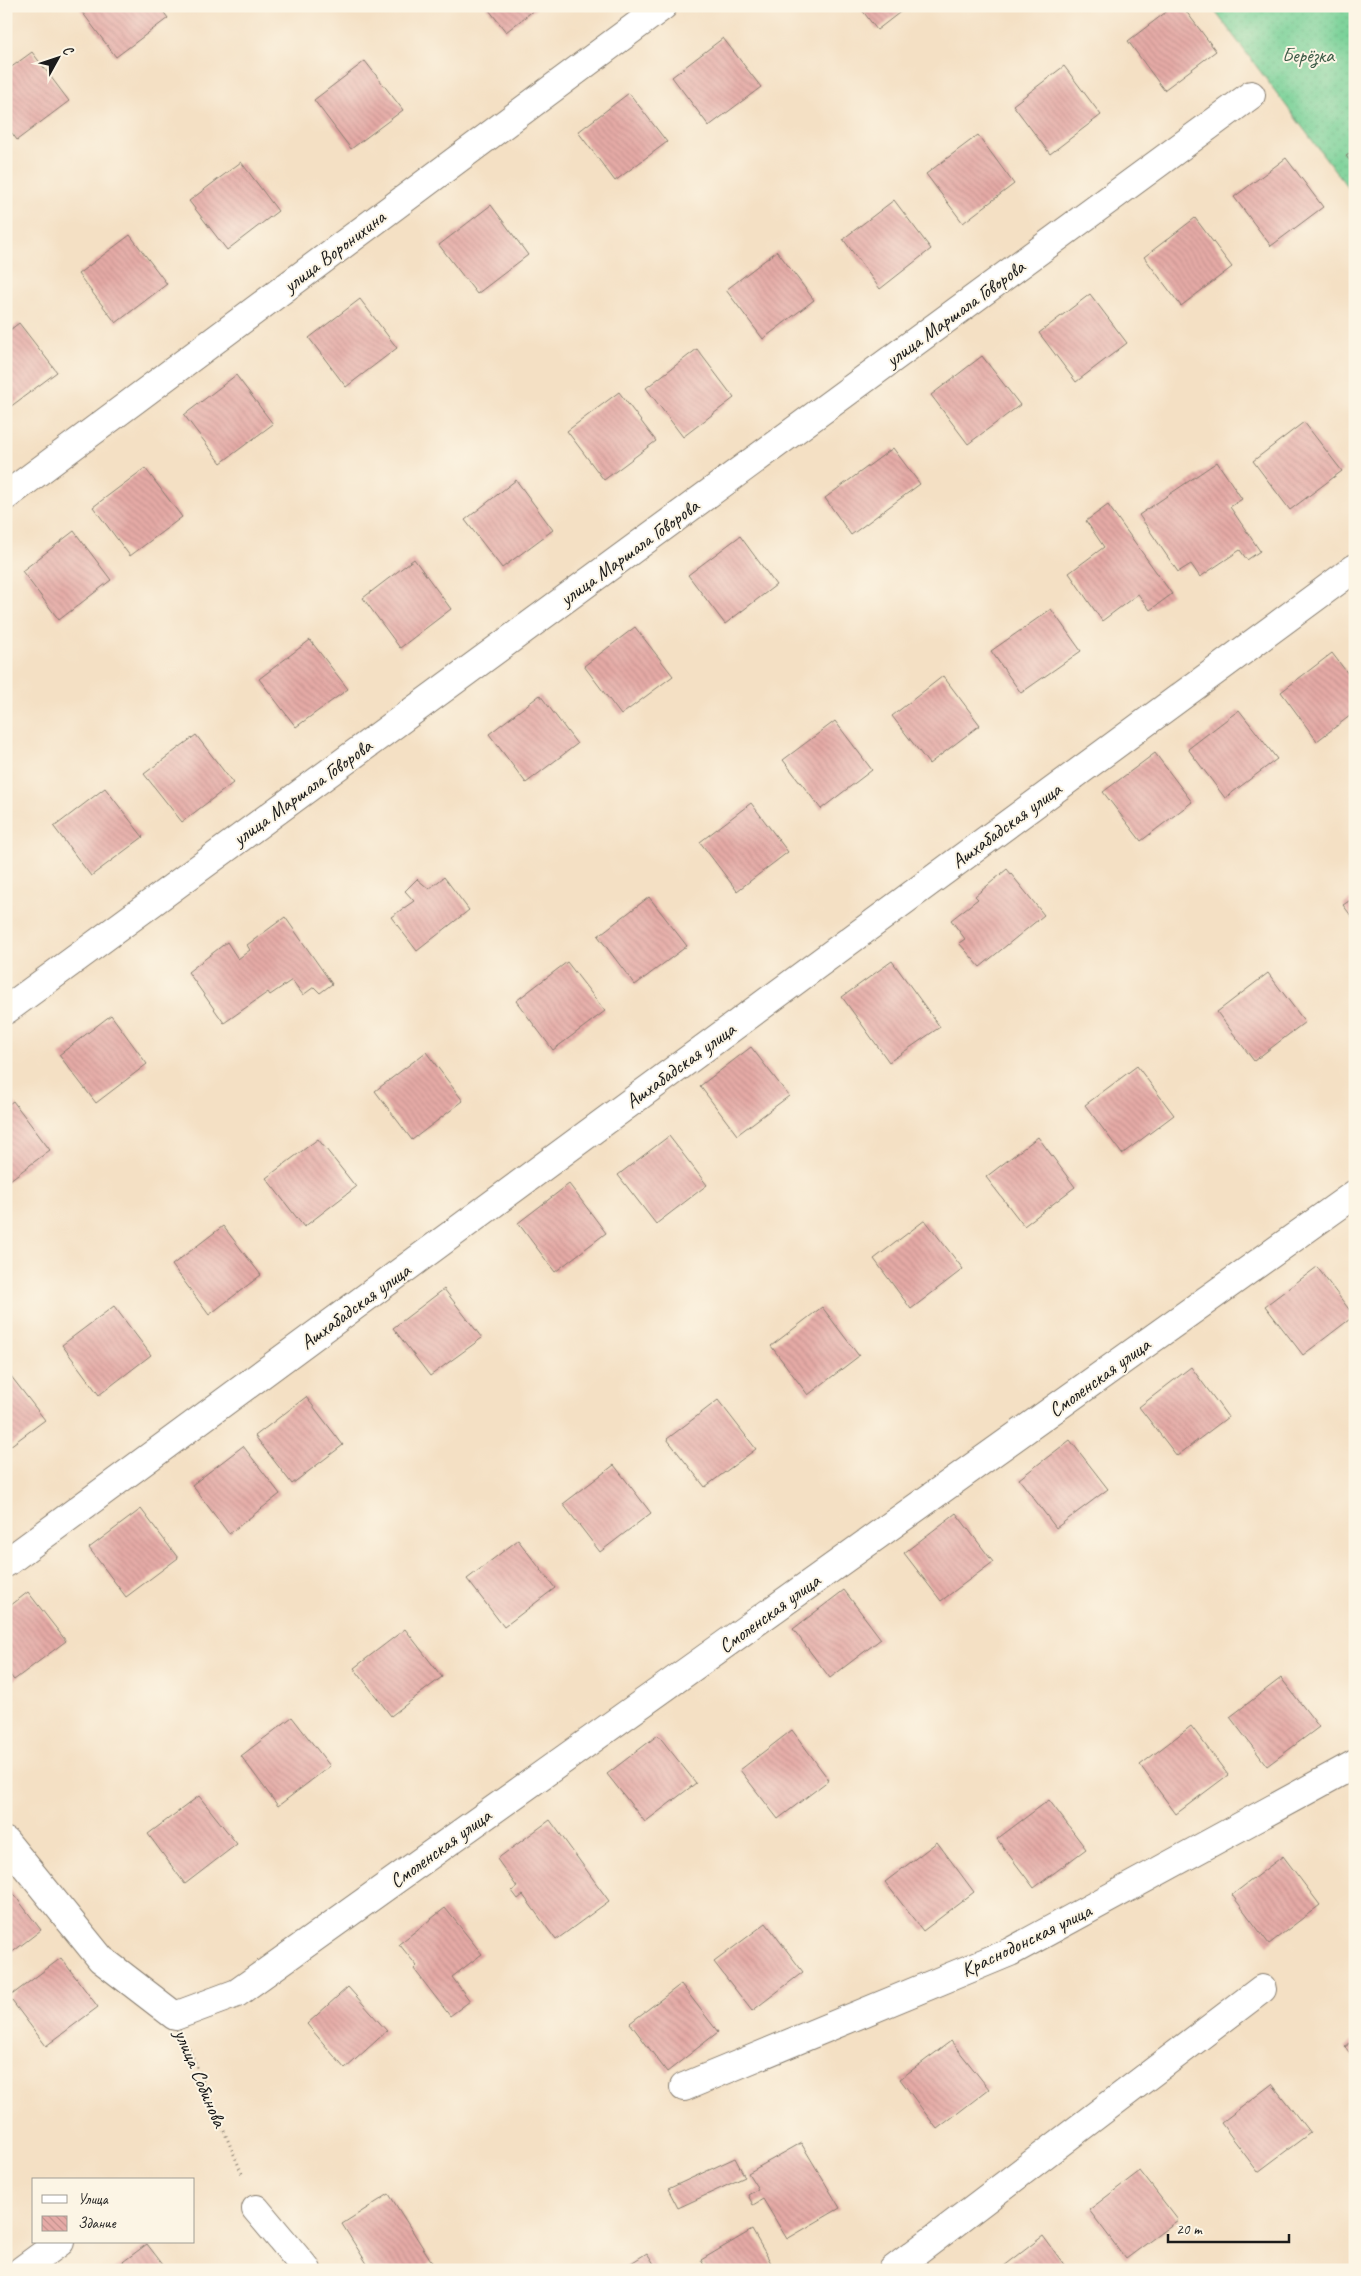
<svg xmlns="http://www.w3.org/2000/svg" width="1361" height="2276" font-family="Caveat,sans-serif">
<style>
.garden{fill:url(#garden-dots);stroke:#497659}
.building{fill:url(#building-back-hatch)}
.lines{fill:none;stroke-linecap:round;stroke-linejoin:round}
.street-casing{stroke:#887e70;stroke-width:30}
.path{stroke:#887e70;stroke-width:3;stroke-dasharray:1 4;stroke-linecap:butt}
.street{stroke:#fff;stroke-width:28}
.labels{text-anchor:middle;stroke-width:4;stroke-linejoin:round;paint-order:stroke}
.park-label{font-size:20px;fill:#3c5b47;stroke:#fcf5e5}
.street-label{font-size:20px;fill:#1c1c1c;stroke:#fcf5e5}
</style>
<defs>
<pattern id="garden-dots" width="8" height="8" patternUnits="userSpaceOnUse" patternTransform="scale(1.25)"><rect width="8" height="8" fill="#76d096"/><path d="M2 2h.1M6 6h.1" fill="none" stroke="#66b281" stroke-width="1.8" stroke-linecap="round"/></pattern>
<pattern id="building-back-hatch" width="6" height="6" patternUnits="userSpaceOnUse" patternTransform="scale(1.25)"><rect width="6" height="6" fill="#e5aaa6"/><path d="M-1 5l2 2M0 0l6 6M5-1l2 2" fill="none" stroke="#c4928e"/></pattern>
</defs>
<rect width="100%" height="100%" fill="#fcf5e5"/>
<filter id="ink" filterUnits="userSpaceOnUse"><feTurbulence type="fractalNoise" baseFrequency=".02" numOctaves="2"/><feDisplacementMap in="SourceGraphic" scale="10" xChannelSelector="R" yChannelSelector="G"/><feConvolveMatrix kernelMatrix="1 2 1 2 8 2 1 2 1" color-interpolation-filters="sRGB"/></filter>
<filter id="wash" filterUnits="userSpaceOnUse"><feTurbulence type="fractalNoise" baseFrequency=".0096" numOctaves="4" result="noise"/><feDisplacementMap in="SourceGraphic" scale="20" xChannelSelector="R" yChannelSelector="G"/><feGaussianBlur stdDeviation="1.12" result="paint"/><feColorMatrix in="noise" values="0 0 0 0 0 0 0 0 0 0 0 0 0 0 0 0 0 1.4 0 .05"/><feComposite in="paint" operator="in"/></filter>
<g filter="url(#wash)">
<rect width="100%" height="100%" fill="#f4e0c4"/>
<path class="garden" d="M1211 6H1355V197Z"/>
<g id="blocks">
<path class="building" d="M81 6H159L168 18 116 57 79 8Z
M486 6H539L506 32Z
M859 6H908L877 30Z
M1174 6H1182L1216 51 1164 90 1128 41Z
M723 38 761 87 709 126 672 77Z
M32 52 69 101 17 140 6 125V71Z
M365 61 403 110 351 149 314 100Z
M1064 66 1101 115 1050 154 1013 105Z
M629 93 667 142 615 181 578 132Z
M978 135 1014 184 963 223 926 174Z
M1355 150V167L1346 156Z
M1286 158 1323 207 1271 246 1234 197Z
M241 162 278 211 227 250 189 201Z
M894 200 931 249 880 289 843 239Z
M491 205 528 255 477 294 439 245Z
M1195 218 1232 267 1181 306 1144 257Z
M130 235 167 284 116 323 78 274Z
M777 251 814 300 763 339 726 290Z
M1090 294 1127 343 1076 382 1039 333Z
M360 299 397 348 346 387 309 338Z
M19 323 57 372 6 410V333Z
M697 349 734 398 683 437 646 388Z
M982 356 1020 405 968 444 931 395Z
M236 375 273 424 221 463 184 415Z
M619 392 656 441 604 480 567 431Z
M1304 422 1342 471 1290 510 1253 461Z
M893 448 920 484 851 535 825 498Z
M1217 462 1242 499 1230 507 1260 551 1247 560 1240 550 1200 577 1191 564 1178 572 1139 515Z
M145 468 182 517 130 556 93 507Z
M516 480 553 530 502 568 465 520Z
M1108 505 1172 594 1150 610 1138 594 1102 621 1069 573 1104 547 1086 521Z
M74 531 111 580 59 620 22 571Z
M740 536 776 585 725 624 688 575Z
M414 559 451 609 400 648 363 598Z
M1051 609 1081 651 1021 693 991 651Z
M635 627 673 676 621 715 584 666Z
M310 640 348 689 296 727 259 679Z
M1332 653 1355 683V712L1317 741 1281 692Z
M943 676 980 725 929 764 892 716Z
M540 695 577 744 526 783 489 734Z
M1239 710 1277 759 1225 798 1188 749Z
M835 721 872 770 821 809 783 760Z
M196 735 233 783 182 822 144 774Z
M1155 753 1192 802 1141 841 1103 792Z
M105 788 143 837 91 876 54 827Z
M751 803 788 852 737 891 700 842Z
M1007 869 1044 915 980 967 959 943 965 939 951 920 978 899 975 896Z
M444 877 469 910 417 951 391 917 414 901 405 891 417 879 429 889Z
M649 897 687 946 635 985 598 936Z
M1355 897V921L1343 905Z
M285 917 332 984 320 993 314 987 303 995 292 980 270 995 268 992 224 1023 188 972 227 942 238 959 250 950 247 945Z
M892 961 940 1027 889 1062 842 997Z
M567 962 605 1011 553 1050 516 1001Z
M1268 973 1305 1022 1254 1061 1217 1012Z
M111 1015 147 1064 96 1103 59 1055Z
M751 1047 789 1096 737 1135 700 1086Z
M426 1052 463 1101 412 1140 375 1091Z
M1137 1066 1174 1115 1122 1154 1085 1105Z
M13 1101 50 1150 6 1183V1106Z
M669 1136 707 1185 656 1224 618 1175Z
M1038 1137 1075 1187 1024 1226 986 1177Z
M318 1139 356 1187 304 1227 266 1178Z
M569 1184 606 1233 555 1272 518 1223Z
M925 1220 963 1269 911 1309 874 1259Z
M223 1226 261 1275 209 1315 172 1265Z
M1317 1267 1354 1316 1303 1355 1265 1306Z
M444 1289 482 1338 430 1376 393 1328Z
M114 1306 151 1355 99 1395 62 1345Z
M822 1307 859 1356 808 1395 771 1346Z
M1191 1367 1228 1417 1177 1456 1139 1407Z
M7 1371 45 1420 6 1449V1372Z
M306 1397 343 1445 292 1484 255 1436Z
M718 1400 756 1449 705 1487 667 1439Z
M1070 1440 1108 1489 1056 1528 1019 1479Z
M243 1446 280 1494 229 1534 192 1485Z
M614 1465 651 1513 600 1552 563 1504Z
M141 1509 178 1558 126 1597 89 1548Z
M956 1513 993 1562 941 1601 904 1553Z
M518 1540 555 1588 504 1627 467 1579Z
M844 1590 881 1639 830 1678 793 1629Z
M28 1592 66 1641 14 1680 6 1670V1609Z
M405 1629 442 1677 391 1716 354 1668Z
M1281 1678 1319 1727 1267 1766 1230 1717Z
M292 1717 330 1766 278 1806 241 1756Z
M1191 1726 1228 1775 1176 1814 1140 1765Z
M792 1730 829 1780 778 1819 740 1770Z
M658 1735 696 1783 645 1822 607 1774Z
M199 1796 237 1844 185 1884 148 1834Z
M1049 1800 1086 1849 1034 1888 997 1839Z
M550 1820 609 1901 556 1940 523 1895 518 1899 512 1891 517 1887 497 1859Z
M937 1842 974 1892 923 1931 885 1882Z
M1283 1856 1320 1905 1269 1944 1232 1895Z
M6 1884 41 1930 6 1957Z
M445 1908 482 1954 452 1977 470 2001 450 2016 414 1969 417 1966 399 1944Z
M766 1923 803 1972 752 2011 714 1962Z
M61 1958 98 2007 46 2046 9 1997Z
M681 1984 718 2032 667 2072 630 2023Z
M348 1987 387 2031 345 2069 307 2024Z
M1355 2039V2059L1345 2047Z
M951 2041 989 2089 937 2129 900 2079Z
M1272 2084 1310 2133 1258 2172 1221 2123Z
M801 2143 840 2208 787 2239 763 2199 753 2205 748 2195 758 2189 748 2173Z
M735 2158 745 2177 678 2208 668 2189Z
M1140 2171 1178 2220 1126 2259 1089 2210Z
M389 2194 432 2262 420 2270H371L342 2224Z
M752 2230 774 2268 707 2270 701 2260Z
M1043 2236 1068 2270H999Z
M147 2244 167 2270H112Z
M647 2253 658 2270H620Z"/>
</g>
</g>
<g filter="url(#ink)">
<use href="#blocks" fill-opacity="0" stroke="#887e70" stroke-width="1"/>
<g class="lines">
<g class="street-casing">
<path id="street" d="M6 496 663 6
M6 1010 1251 95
M6 1563 1355 568
M6 1842 101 1959 175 2016 237 1993 1355 1194
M684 2087 1010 1952 1355 1764
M256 2209 307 2270
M22 2270 60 2242
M893 2270 1262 1989"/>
</g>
<path class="path" d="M189 2048 243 2176"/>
<use href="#street" class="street"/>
</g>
</g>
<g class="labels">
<g class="park-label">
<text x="1308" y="62">Берёзка</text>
</g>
<g class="street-label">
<text transform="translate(334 251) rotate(-37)" y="7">улица Воронихина</text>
<text transform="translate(955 313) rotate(-36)" y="7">улица Маршала Говорова</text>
<text transform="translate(629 552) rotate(-36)" y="7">улица Маршала Говорова</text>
<text transform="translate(302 792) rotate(-36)" y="7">улица Маршала Говорова</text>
<text transform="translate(1006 825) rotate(-36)" y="7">Ашхабадская улица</text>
<text transform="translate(680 1065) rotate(-36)" y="7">Ашхабадская улица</text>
<text transform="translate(355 1306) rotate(-36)" y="7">Ашхабадская улица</text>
<text transform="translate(1099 1377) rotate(-36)" y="7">Смоленская улица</text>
<text transform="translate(769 1613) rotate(-36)" y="7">Смоленская улица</text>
<text transform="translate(440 1848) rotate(-36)" y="7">Смоленская улица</text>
<text transform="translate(1026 1940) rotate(-26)" y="7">Краснодонская улица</text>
<text transform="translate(201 2078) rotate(67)" y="7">улица Собинова</text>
</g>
</g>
<rect width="1361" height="2276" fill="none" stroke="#fcf5e5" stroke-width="25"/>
<rect x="32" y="2178" width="162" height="65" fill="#fcf5e5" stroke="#a29e95"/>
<rect x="42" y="2195" width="25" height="8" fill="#ffffff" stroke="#a29e95"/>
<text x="78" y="2204" font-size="15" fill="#1c1c1c">Улица</text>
<rect x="42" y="2216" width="25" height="15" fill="url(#building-back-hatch)" stroke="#a29e95"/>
<text x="78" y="2228" font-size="15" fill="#1c1c1c">Здание</text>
<g transform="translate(58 58) rotate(50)" stroke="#fcf5e5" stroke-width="4" paint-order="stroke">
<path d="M0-4L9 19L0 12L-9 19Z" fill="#1c1c1c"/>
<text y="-8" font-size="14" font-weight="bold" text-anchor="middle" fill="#1c1c1c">С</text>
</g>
<path d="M1168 2234v8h121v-8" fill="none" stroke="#1c1c1c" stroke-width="2.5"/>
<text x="1176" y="2234" font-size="15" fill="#1c1c1c" stroke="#fcf5e5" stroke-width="4" paint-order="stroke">20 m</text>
</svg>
